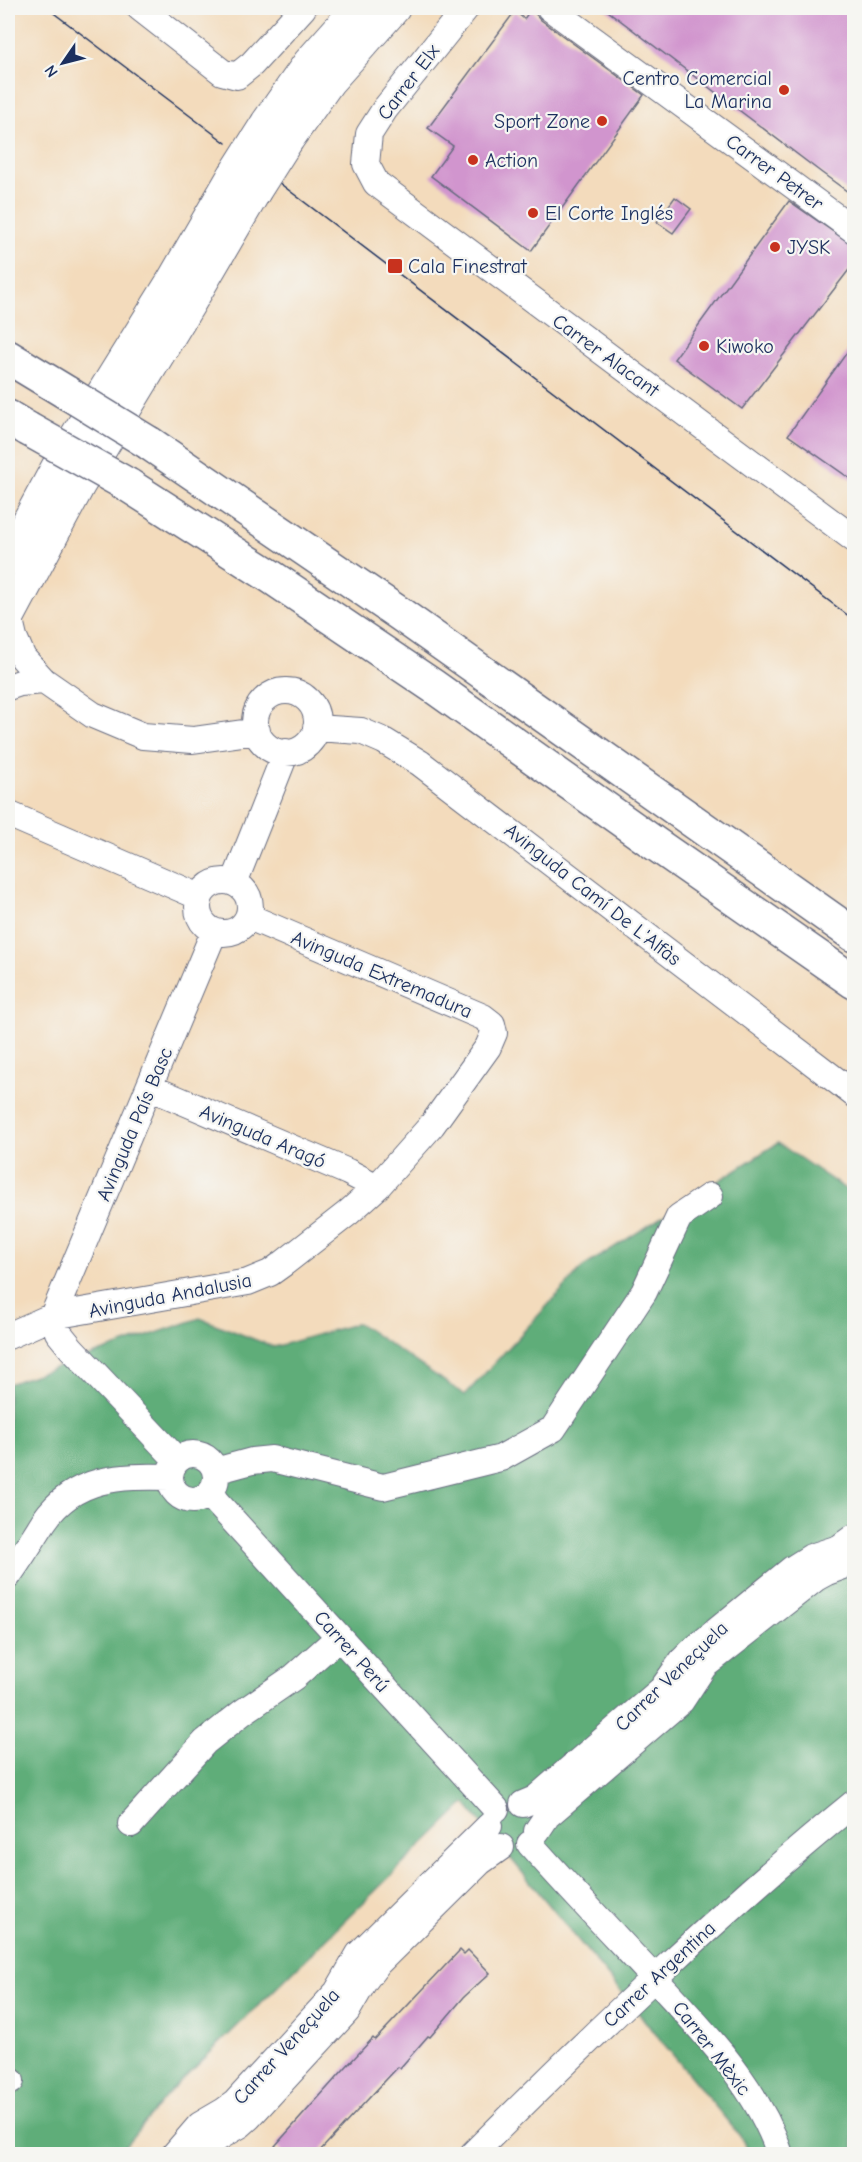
<svg xmlns="http://www.w3.org/2000/svg" width="862" height="2162" font-family="'Comic Neue',sans-serif">
<style>
.forest{fill:#5ead79;stroke:#3c6e6c;stroke-width:1.5}
.building{fill:#d195ce}
.lines{fill:none;stroke-linecap:round;stroke-linejoin:round}
.minor-casing{stroke:#676b7f;stroke-width:28}
.major-casing{stroke:#676b7f;stroke-width:34}
.highway-casing{stroke:#676b7f;stroke-width:36}
.minor{stroke:#fff;stroke-width:26}
.major{stroke:#fff;stroke-width:32}
.highway{stroke:#fff;stroke-width:33}
.tram{stroke:#1b2f5e;stroke-width:1.5}
.major-bridge-casing{stroke:#676b7f;stroke-width:34;stroke-linecap:butt}
.highway-bridge-casing{stroke:#676b7f;stroke-width:36;stroke-linecap:butt}
.major-bridge{stroke:#fff;stroke-width:32}
.highway-bridge{stroke:#fff;stroke-width:33}
.poi-dot{fill:#c8321e;stroke:#f6f6f2;stroke-width:2}
.labels{text-anchor:middle;stroke-width:4.5;stroke-linejoin:round;paint-order:stroke}
.poi-label{font-size:20px;fill:#1b2f5e;stroke:#f6f6f2;text-anchor:start}
.street-label{font-size:20px;fill:#1b2f5e;stroke:#f6f6f2}
</style>
<rect width="100%" height="100%" fill="#f6f6f2"/>
<filter id="ink" filterUnits="userSpaceOnUse"><feTurbulence type="fractalNoise" baseFrequency=".0167" numOctaves="2"/><feDisplacementMap in="SourceGraphic" scale="12" xChannelSelector="R" yChannelSelector="G"/><feConvolveMatrix kernelMatrix="1 2 1 2 8 2 1 2 1" color-interpolation-filters="sRGB"/></filter>
<filter id="wash" filterUnits="userSpaceOnUse"><feTurbulence type="fractalNoise" baseFrequency=".008" numOctaves="4" result="noise"/><feDisplacementMap in="SourceGraphic" scale="24" xChannelSelector="R" yChannelSelector="G"/><feGaussianBlur stdDeviation="1.35" result="paint"/><feColorMatrix in="noise" values="0 0 0 0 0 0 0 0 0 0 0 0 0 0 0 0 0 1.4 0 .05"/><feComposite in="paint" operator="in"/></filter>
<g filter="url(#wash)">
<rect width="100%" height="100%" fill="#f3dbbc"/>
<path class="forest" d="M778 1143 854 1195V2154H749L744 2141 465 1803 169 2093 118 2154H8V1384L200 1318 274 1347 358 1323 465 1395 583 1267Z"/>
<g id="blocks">
<path class="building" d="M604 8H855V197L822 173Z
M531 9 541 20 644 95 531 251 431 176 453 146 428 128 515 11 524 19Z
M675 197 691 209 673 233 657 222Z
M789 201 855 247V262L742 409 674 359Z
M855 341V482L788 435Z
M460 1950 464 1954 468 1950 490 1973 464 1997 430 2037 428 2036 400 2068 398 2067 317 2154H285L275 2146 345 2068 373 2038 375 2040Z"/>
</g>
</g>
<g filter="url(#ink)">
<use href="#blocks" fill-opacity="0" stroke="#676b7f" stroke-width="1.5"/>
<g class="lines">
<g class="minor-casing">
<path id="minor" d="M140 8 222 72 237 76 252 64 303 8
M466 8 385 109 369 134 366 164 376 183 854 539
M550 8 854 230
M9 616 14 637 23 658 44 681 93 715 143 736 193 740 257 731
M8 687 20 683 44 681
M255 722a31 31 0 1 1 62 0a31 31 0 1 1-62 0Z
M316 728 361 731 384 741 420 763 854 1094
M8 814 200 897
M198 907a26 26 0 1 1 52 0a26 26 0 1 1-52 0Z
M234 883 286 752
M149 1087 348 1172 377 1187
M8 1336 53 1316 248 1282 270 1273 284 1263 348 1213 377 1187 432 1125 488 1047 494 1033 492 1024 483 1017 249 917
M170 1477a23 23 0 1 1 46 0a23 23 0 1 1-46 0Z
M177 1460 71 1348 58 1332 53 1316 214 932
M215 1471 252 1461 272 1459 383 1487 501 1458 553 1429 644 1292 679 1217 710 1196
M209 1494 496 1809
M8 1576C21 1558 32 1540 44 1521 75 1476 120 1476 170 1477
M523 1804 535 1799 662 1689 682 1661 692 1651 792 1569 811 1557 839 1548 854 1537
M131 1824 205 1742 243 1712 294 1677 339 1637
M537 1831 547 1816 681 1701 704 1666 816 1578 827 1572 854 1562
M530 1844C570 1889 612 1933 654 1978 702 2030 757 2085 780 2154
M8 2079 11 2081
M175 2154 200 2125 224 2111 235 2103 337 1992 359 1954 489 1826
M202 2154 216 2139 240 2125 249 2117 347 2011 365 1980 378 1963 480 1862 501 1847
M473 2154C595 2032 720 1912 854 1803"/>
</g>
<g class="major-casing">
<path id="major" d="M267 123 309 63 358 8
M288 139 329 81 394 8
M8 559 59 464 172 282 234 175
M8 618 79 485 189 304 255 191"/>
</g>
<g class="highway-casing">
<path id="highway" d="M8 357 69 394
M8 417 28 429
M149 443 400 614 854 935
M128 485 270 576 433 686 654 843 854 982"/>
</g>
<use href="#minor" class="minor"/>
<use href="#major" class="major"/>
<use href="#highway" class="highway"/>
<path class="tram" d="M47 8 226 143
M278 182 854 620"/>
<g class="major-bridge-casing">
<path id="major-bridge" d="M234 175 267 123
M255 191 288 139"/>
</g>
<g class="highway-bridge-casing">
<path id="highway-bridge" d="M69 394 149 443
M28 429 128 485"/>
</g>
<use href="#major-bridge" class="major-bridge"/>
<use href="#highway-bridge" class="highway-bridge"/>
</g>
</g>
<g class="poi-dot">
<circle cx="784" cy="90" r="6"/>
<circle cx="602" cy="121" r="6"/>
<circle cx="473" cy="160" r="6"/>
<circle cx="533" cy="213" r="6"/>
<circle cx="775" cy="247" r="6"/>
<rect x="387" y="258" width="16" height="16" rx="3"/>
<circle cx="704" cy="346" r="6"/>
</g>
<g class="labels">
<g class="poi-label">
<text x="772" y="85" text-anchor="end">Centro Comercial<tspan x="772" dy="23">La Marina</tspan></text>
<text x="590" y="128" text-anchor="end">Sport Zone</text>
<text x="485" y="167">Action</text>
<text x="545" y="220">El Corte Inglés</text>
<text x="787" y="254">JYSK</text>
<text x="408" y="273">Cala Finestrat</text>
<text x="716" y="353">Kiwoko</text>
</g>
<g class="street-label">
<text transform="translate(408 82) rotate(-53)" y="7">Carrer Elx</text>
<text transform="translate(775 172) rotate(36)" y="7">Carrer Petrer</text>
<text transform="translate(606 355) rotate(36)" y="7">Carrer Alacant</text>
<text transform="translate(593 894) rotate(38)" y="7">Avinguda Camí De L'Alfàs</text>
<text transform="translate(382 974) rotate(23)" y="7">Avinguda Extremadura</text>
<text transform="translate(134 1124) rotate(-67)" y="7">Avinguda País Basc</text>
<text transform="translate(263 1136) rotate(23)" y="7">Avinguda Aragó</text>
<text transform="translate(170 1295) rotate(-11)" y="7">Avinguda Andalusia</text>
<text transform="translate(352 1651) rotate(48)" y="7">Carrer Perú</text>
<text transform="translate(671 1676) rotate(-44)" y="7">Carrer Veneçuela</text>
<text transform="translate(659 1974) rotate(-43)" y="7">Carrer Argentina</text>
<text transform="translate(286 2046) rotate(-48)" y="7">Carrer Veneçuela</text>
<text transform="translate(712 2048) rotate(52)" y="7">Carrer Mèxic</text>
</g>
</g>
<rect width="862" height="2162" fill="none" stroke="#f6f6f2" stroke-width="30"/>
<g transform="translate(63 63) rotate(235)" stroke="#f6f6f2" stroke-width="4.5" paint-order="stroke">
<path d="M0-4.5L10 22L0 15L-10 22Z" fill="#1b2f5e"/>
<text y="-9" font-size="16" font-weight="bold" text-anchor="middle" fill="#1b2f5e">N</text>
</g>
</svg>
